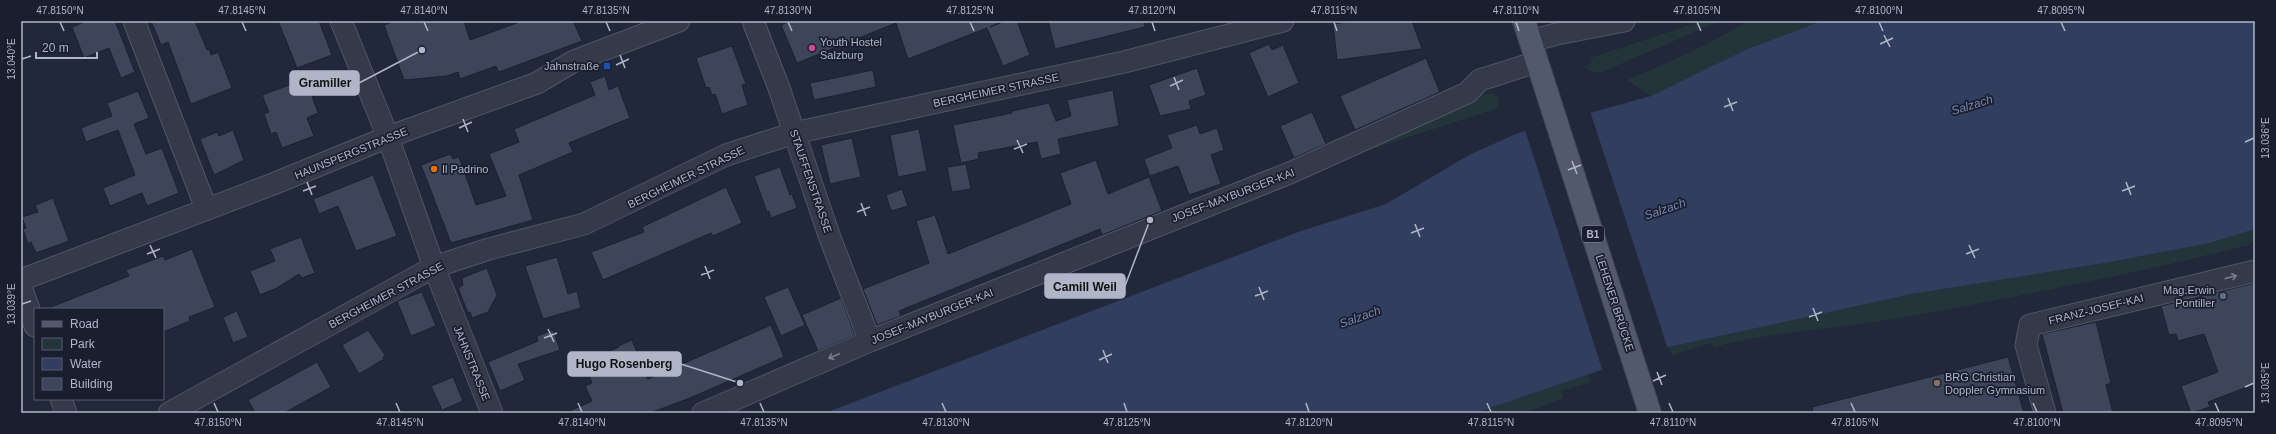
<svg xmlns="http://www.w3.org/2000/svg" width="2276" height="434" font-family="Arial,sans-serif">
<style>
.green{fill:#23353b}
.water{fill:#323e60}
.pier{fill:#21283a}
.building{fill:#3d455b;stroke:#1c2131}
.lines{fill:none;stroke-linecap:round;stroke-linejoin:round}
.minor-casing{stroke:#505565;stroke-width:23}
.major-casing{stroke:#3e4354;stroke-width:24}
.minor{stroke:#353a4b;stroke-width:21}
.major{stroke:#52596b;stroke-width:22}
.oneway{stroke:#797e8f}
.ticks{fill:none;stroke:#b0b5c7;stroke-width:1.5}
.hotel-dot{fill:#d1479c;stroke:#1a1f2f;stroke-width:1.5}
.transit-dot{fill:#1a4fb4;stroke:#1a1f2f;stroke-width:1.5}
.food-dot{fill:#e8710a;stroke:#1a1f2f;stroke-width:1.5}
.service-dot{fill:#5c6f8a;stroke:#1a1f2f;stroke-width:1.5}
.education-dot{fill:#8d6e63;stroke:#1a1f2f;stroke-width:1.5}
.labels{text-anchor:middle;stroke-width:3.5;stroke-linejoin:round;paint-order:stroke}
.shield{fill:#1a1f2f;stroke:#838899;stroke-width:1}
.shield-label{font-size:10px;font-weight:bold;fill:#b0b5c7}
.poi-label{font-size:11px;fill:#b0b5c7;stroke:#1a1f2f;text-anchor:start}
.street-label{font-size:11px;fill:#b0b5c7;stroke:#1a1f2f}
.water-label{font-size:12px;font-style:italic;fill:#7686b0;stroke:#1a1f2f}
.leader{fill:none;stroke:#b0b5c7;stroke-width:1.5}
.callout-dot{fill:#b0b5c7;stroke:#1a1f2f;stroke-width:1.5}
.callout{fill:#b0b5c7;stroke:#b0b5c7;stroke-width:1.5}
.callout-label{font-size:12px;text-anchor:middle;font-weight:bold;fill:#111}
.neatline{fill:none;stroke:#b0b5c7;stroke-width:1.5}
.ticks-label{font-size:10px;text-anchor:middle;fill:#b0b5c7}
</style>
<rect width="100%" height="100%" fill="#21283a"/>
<path class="green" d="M1702 21H1720L1602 72H1593L1584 66 1592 63 1590 58Z
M1749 21H1821L1745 50 1651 96 1627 80C1669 63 1709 44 1749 21Z
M1492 93 1499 98 1498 108 1354 155 1479 95Z
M2255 229V239L2249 245C2132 274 2013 298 1894 319 1834 329 1774 331 1714 347L1712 343 1672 355 1669 347C1749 329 1830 309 1911 294 2025 272 2143 263 2255 229Z
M1588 374 1591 382 1561 391 1563 398 1524 413H1475Z"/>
<path class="water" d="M1821 21H2255V229L2209 243 2110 262 1911 294 1669 347 1475 413H825L1301 231 1386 204 1469 155 1518 133 1651 96 1745 50Z"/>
<path class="pier" d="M1590 111 1668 349 1603 372 1525 130Z"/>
<path class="building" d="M87 21H115L135 72 121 78 109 48 84 58 72 27Z
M151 21H195L207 50 209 49 211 55 218 52 232 88 191 104 168 42 161 45Z
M278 21H319L332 55 297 68Z
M395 21H464L470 40 522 21H573L582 41 499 72 496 66 460 79 458 72 447 76 404 80 384 25Z
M790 21H1002L990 27 1005 21H1017L1030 55 1003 66 987 28 908 59 896 23 797 63 781 25Z
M1048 21H1144L1145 27 1055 49Z
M1353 21H1412L1422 49 1337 60 1333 24Z
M1269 44 1272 50 1283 45 1299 83 1268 97 1249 53Z
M732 46 746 84 742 85 748 105 722 114 715 94 712 95 709 87 706 88 696 58Z
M1426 58 1440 92 1355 130 1340 96Z
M1197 68 1206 95 1189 101 1191 109 1160 116 1149 85Z
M873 70 876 87 814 100 810 83Z
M605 76 609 90 618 86 630 118 569 143 573 152 519 175 533 220 451 243 421 165 450 154 453 159 459 157 476 205 506 196 489 154 519 142 514 129 595 95 590 82Z
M306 79 318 113 307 118 314 136 282 148 276 132 271 134 264 114 269 112 262 95Z
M1113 90 1119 126 1058 139 1061 154 1041 159 1037 142 978 153 979 159 961 163 953 125 1012 113V111L1049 103 1056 121 1071 116 1067 100Z
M138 91 149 118 134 124 146 154 162 148 179 193 147 206 142 193 110 206 103 188 135 175 118 130 86 142 81 128 112 116 107 103Z
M1312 112 1326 144 1294 158 1280 126Z
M1197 125 1200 134 1217 128 1224 150 1211 155 1221 184 1189 195 1178 166 1150 176 1144 159 1172 148 1167 135Z
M919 129 927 171 898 177 890 135Z
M233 130 244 160 214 175 200 139 217 132 219 136Z
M852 138 861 177 830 184 821 145Z
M1096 160 1108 194 1149 177 1162 211 1102 235 1100 229 899 311 901 316 877 325 863 289 929 263 916 221 935 215 948 254 1071 204 1060 173Z
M966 164 971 189 952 192 947 167Z
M780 167 790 195 792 194 797 208 771 218 769 211 767 212 754 176Z
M373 175 397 236 356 251 338 206 319 214 313 199Z
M726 187 742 223 713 236 711 233 603 280 591 252 644 232 642 227Z
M902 189 908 206 891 211 886 195Z
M53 198 69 241 36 253 31 242 28 244 23 229 26 228 22 217 38 212 35 205Z
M301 237 315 273 302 278 299 274 277 288 260 295 250 271 275 261 270 249Z
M192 249 215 307 189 317 190 321 163 332V309H46L129 276 126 270 163 256 165 260Z
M557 257 568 294 577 291 581 308 543 319 525 266Z
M487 268 497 295 488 312 472 318 470 312 468 313 458 288 463 285 462 278Z
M2255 283V384L2208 402 2210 407 2191 413 2181 386 2218 372 2204 334 2178 341 2176 334 2169 335 2161 306Z
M788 287 805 325 781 336 764 297Z
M422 292 436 326 411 336 397 301Z
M841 298 855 335 818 351 802 315Z
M237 311 248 337 233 343 223 317Z
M2096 322 2111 383 2106 385 2113 413H2063L2042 334Z
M771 325 784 357 690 398 650 413H565L592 401 585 386 592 383 584 362 619 347 618 346 632 340 648 379Z
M368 330 385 355 383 357 384 359 359 374 342 345Z
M553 330 560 350 518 364 525 380 500 391 488 362 538 341 537 336Z
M2008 357 2024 413H1813L1812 407Z
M317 362 331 387 284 413H255L248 400Z
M453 377 463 401 442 410 431 386Z"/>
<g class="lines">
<g class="minor-casing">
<path id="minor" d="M134 21 206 208
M341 21 388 137 434 267 492 413
M753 21 779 88 830 238 870 341
M1530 41 1557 34 1624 21
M21 280 273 184 388 137 537 83 574 61 679 21
M21 287 35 326
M61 399 66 413
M169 413 434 267 489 249 584 224 726 155 794 133 1124 62 1283 21
M703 413 870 341 1292 172 1467 93 1480 80 1536 62
M2045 413 2026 345 2030 325 2255 271"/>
</g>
<g class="major-casing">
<path id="major" d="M1524 21 1650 413"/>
</g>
<use href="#minor" class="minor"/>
<use href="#major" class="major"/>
</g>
<defs><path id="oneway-shaft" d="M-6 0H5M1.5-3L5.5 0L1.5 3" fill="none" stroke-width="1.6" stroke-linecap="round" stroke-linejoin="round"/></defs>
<g class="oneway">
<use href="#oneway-shaft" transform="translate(2231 277) rotate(-14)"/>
<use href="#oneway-shaft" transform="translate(834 356) rotate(157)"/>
</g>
<path class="ticks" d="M60 22 64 31M242 22 246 31M424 22 428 31M606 22 610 31M788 22 792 31M970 22 974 31M1152 22 1155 31M1334 22 1337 31M1516 22 1519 31M1697 22 1701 31M1879 22 1883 31M2061 22 2065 31M1884 35 1890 47M1880 44 1893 38M620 55 625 68M22 59 31 56M616 65 629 59M1174 77 1179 90M1170 86 1183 80M1728 98 1733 111M1724 107 1737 102M463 119 468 132M459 128 472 122M1017 140 1023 153M2245 142 2254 138M1014 149 1027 144M1572 161 1577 174M1568 170 1581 165M307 182 312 195M2126 182 2131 195M303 191 316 186M2122 191 2135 186M861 203 866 216M857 212 870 207M1415 224 1420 237M1411 233 1424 228M150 245 156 258M1969 245 1975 258M147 254 160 249M1966 254 1979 249M705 266 710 279M701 275 714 270M1259 287 1264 300M1255 296 1268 291M22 304 31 301M1813 308 1818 321M1809 317 1822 312M548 329 554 342M544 338 557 333M1103 350 1108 363M1099 360 1112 354M1657 372 1662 385M1653 381 1666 375M2245 387 2254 383M214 403 218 412M396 403 400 412M578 403 582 412M760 403 764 412M942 403 946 412M1124 403 1127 412M1306 403 1309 412M1487 403 1491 412M1669 403 1673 412M1851 403 1855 412M2033 403 2037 412M2215 403 2219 412"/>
<circle class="hotel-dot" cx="812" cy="48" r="4"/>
<rect class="transit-dot" x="603" y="62" width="8" height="8" rx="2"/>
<circle class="food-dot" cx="434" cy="169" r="4"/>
<circle class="service-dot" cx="2223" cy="296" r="4"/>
<circle class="education-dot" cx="1937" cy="383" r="4"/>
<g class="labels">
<rect class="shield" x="1582" y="226" width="22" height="16" rx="3"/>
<g class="shield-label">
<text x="1593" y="238">B1</text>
</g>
<g class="poi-label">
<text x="820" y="46">Youth Hostel<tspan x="820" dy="13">Salzburg</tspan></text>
<text x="599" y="70" text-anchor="end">Jahnstraße</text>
<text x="442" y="173">Il Padrino</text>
<text x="2215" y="294" text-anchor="end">Mag.Erwin<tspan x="2215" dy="13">Pontiller</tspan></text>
<text x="1945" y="381">BRG Christian<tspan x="1945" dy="13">Doppler Gymnasium</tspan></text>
</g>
<g class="street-label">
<text transform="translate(996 90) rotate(-12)" y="4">BERGHEIMER STRASSE</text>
<text transform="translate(351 153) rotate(-22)" y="4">HAUNSPERGSTRASSE</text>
<text transform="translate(686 177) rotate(-26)" y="4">BERGHEIMER STRASSE</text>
<text transform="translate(811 181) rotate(71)" y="4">STAUFFENSTRASSE</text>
<text transform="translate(1233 195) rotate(-21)" y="4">JOSEF-MAYBURGER-KAI</text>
<text transform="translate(386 295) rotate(-28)" y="4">BERGHEIMER STRASSE</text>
<text transform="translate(1615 303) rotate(72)" y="4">LEHENER BRÜCKE</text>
<text transform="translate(2096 309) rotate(-14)" y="4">FRANZ-JOSEF-KAI</text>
<text transform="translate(932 316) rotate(-22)" y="4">JOSEF-MAYBURGER-KAI</text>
<text transform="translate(472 363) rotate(68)" y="4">JAHNSTRASSE</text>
</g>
<g class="water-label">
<text transform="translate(1972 105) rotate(-17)" y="4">Salzach</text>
<text transform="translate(1665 209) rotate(-19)" y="4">Salzach</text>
<text transform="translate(1360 317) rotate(-20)" y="4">Salzach</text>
</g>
</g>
<path class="leader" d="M422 50L359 83M1150 220L1125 286M740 383L681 364"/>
<g class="callout-dot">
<circle cx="422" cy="50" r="4"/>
<circle cx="1150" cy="220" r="4"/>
<circle cx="740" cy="383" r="4"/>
</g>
<g class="callout">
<rect x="290" y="71" width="69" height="24" rx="4"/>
<rect x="1045" y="274" width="80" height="24" rx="4"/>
<rect x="568" y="352" width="113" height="24" rx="4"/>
</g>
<g class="callout-label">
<text x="325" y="87">Gramiller</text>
<text x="1085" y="291">Camill Weil</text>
<text x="624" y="368">Hugo Rosenberg</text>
</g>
<rect width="2276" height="434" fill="none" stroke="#1a1f2f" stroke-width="44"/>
<rect x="34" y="308" width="130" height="92" fill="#1a1f2f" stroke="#565b6c"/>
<rect x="42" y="321" width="20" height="6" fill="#52596b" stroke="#565b6c"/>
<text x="70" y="328" font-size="12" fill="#b0b5c7">Road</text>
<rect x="42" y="338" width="20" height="12" fill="#23353b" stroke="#565b6c"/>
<text x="70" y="348" font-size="12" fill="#b0b5c7">Park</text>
<rect x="42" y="358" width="20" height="12" fill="#323e60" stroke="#565b6c"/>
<text x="70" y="368" font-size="12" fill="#b0b5c7">Water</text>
<rect x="42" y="378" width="20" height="12" fill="#3d455b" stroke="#565b6c"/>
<text x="70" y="388" font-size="12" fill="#b0b5c7">Building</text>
<path d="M36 52v6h61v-6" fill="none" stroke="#b0b5c7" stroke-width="2"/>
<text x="42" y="52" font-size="12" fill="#b0b5c7" stroke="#1a1f2f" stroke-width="3" paint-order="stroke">20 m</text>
<rect x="22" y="22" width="2232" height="390" class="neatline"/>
<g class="ticks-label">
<text x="60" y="14">47.8150°N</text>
<text x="242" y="14">47.8145°N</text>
<text x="424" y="14">47.8140°N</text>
<text x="606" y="14">47.8135°N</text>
<text x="788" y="14">47.8130°N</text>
<text x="970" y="14">47.8125°N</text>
<text x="1152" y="14">47.8120°N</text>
<text x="1334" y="14">47.8115°N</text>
<text x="1516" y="14">47.8110°N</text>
<text x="1697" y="14">47.8105°N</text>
<text x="1879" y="14">47.8100°N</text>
<text x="2061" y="14">47.8095°N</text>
<text transform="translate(11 59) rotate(-90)" y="4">13.040°E</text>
<text transform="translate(2265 138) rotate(-90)" y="4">13.036°E</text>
<text transform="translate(11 304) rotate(-90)" y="4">13.039°E</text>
<text transform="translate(2265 383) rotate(-90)" y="4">13.035°E</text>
<text x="218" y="426">47.8150°N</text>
<text x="400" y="426">47.8145°N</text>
<text x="582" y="426">47.8140°N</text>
<text x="764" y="426">47.8135°N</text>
<text x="946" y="426">47.8130°N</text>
<text x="1127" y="426">47.8125°N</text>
<text x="1309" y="426">47.8120°N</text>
<text x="1491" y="426">47.8115°N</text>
<text x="1673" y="426">47.8110°N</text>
<text x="1855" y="426">47.8105°N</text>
<text x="2037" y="426">47.8100°N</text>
<text x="2219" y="426">47.8095°N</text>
</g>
</svg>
